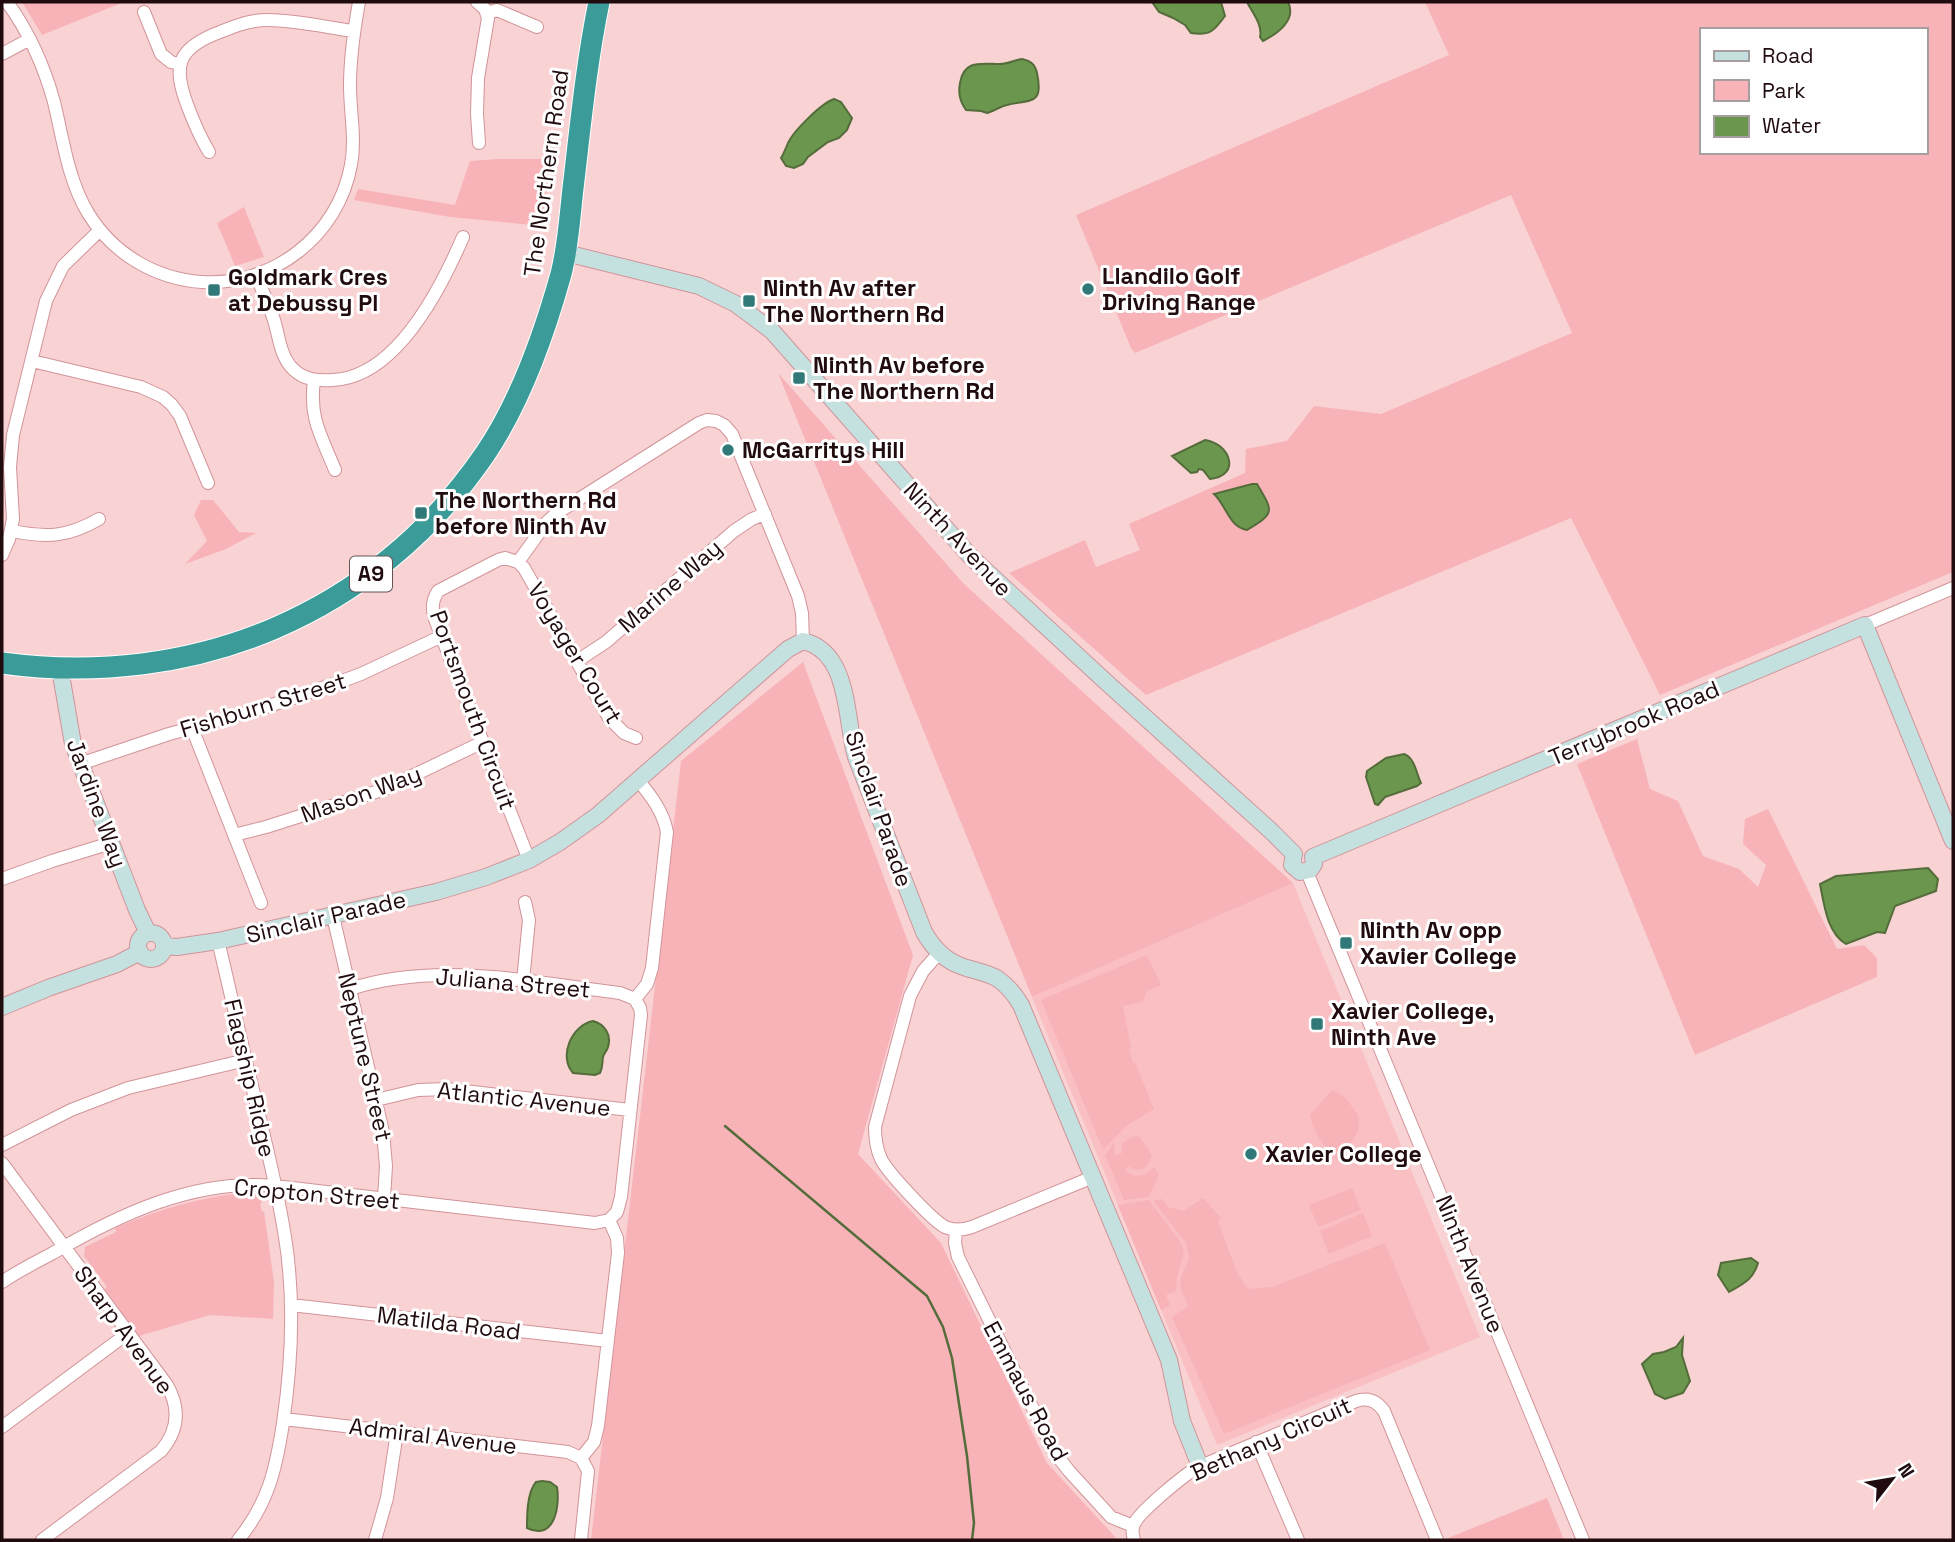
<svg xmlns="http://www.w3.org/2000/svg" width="1955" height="1542" font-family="'Space Grotesk',sans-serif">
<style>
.built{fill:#f9bfc3}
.green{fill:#f8b3b8;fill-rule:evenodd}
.water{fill:#6b964d;stroke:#546c3a;stroke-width:2}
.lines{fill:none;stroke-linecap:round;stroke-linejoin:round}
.stream{stroke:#546c3a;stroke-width:2.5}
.street-casing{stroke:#d19499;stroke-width:14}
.secondary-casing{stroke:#d19499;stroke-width:18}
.highway-casing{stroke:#fff;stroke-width:23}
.street{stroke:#fff;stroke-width:12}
.secondary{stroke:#c4e1e0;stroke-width:16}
.highway{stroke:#3b9b99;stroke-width:21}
.poi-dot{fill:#307978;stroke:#fefefe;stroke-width:2.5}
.labels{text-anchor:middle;stroke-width:6;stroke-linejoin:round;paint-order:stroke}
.shield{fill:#fefefe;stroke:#635456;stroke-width:2}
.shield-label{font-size:21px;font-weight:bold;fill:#200b0e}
.street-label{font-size:23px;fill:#200b0e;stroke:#fefefe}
.poi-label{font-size:23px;font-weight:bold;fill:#200b0e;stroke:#fefefe;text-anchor:start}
</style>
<rect width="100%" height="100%" fill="#f9d2d4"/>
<path class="built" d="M1293 883 1480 1337 1217 1445 1032 997Z"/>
<path class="green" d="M22 2H124L42 35Z
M1425 2H1953V572L1660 695 1571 518 1146 695 1009 573 1085 540 1096 567 1140 550 1129 524 1245 473 1246 449 1287 441 1314 406 1381 414 1572 333 1511 195 1135 353 1131 348 1076 215 1449 55ZM1701 30H1925V152H1701Z
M497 159H551L542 226 450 217 354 200 358 189 455 205 470 161Z
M244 207 264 257 235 266 217 223Z
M778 373 964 584 1293 883 1032 997Z
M201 500H213L239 532 256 533 226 549 185 564 207 541 194 515Z
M803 662 913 955 858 1154 941 1243 1047 1463 1118 1540H591L681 761Z
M1637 739 1650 789 1678 801 1703 856 1739 869 1758 887 1766 865 1743 844 1745 819 1768 809 1837 949 1864 945 1877 958V977L1695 1055 1577 764Z
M1147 955 1161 985 1147 991 1143 1002 1123 1006 1131 1048 1129 1049 1133 1063 1135 1062 1154 1109 1126 1126 1103 1150 1041 1000Z
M1332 1090 1345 1097 1358 1115 1359 1129 1352 1142 1342 1152 1341 1164C1328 1150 1313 1135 1310 1115Z
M1134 1136 1140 1137 1152 1155C1148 1169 1140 1174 1128 1166L1125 1170C1135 1179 1144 1177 1154 1167L1159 1174 1149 1197 1124 1200 1105 1155 1114 1143 1115 1155 1121 1154 1122 1143Z
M1352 1188 1361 1210 1318 1227 1309 1205Z
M251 1192 260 1198 262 1203 260 1204 262 1212 264 1211 274 1282 273 1319 210 1315 139 1336 104 1289 107 1287 84 1256 85 1247 116 1232 115 1228C159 1209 203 1196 251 1192Z
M1203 1198 1221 1218 1218 1221 1230 1254 1238 1274 1248 1289 1272 1287 1385 1243 1430 1350 1224 1434 1172 1317 1188 1306 1181 1289 1180 1280 1189 1258 1186 1243 1154 1202V1200L1162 1199 1168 1207 1184 1211Z
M1149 1200 1181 1243 1184 1252 1177 1278 1176 1291 1166 1295 1170 1305 1161 1310 1118 1205Z
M1363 1213 1372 1236 1329 1254 1320 1231Z
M1547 1498 1564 1540H1449L1448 1538Z"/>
<path class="water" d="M1152 2H1221L1225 16C1214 31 1210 36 1191 33L1185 25 1173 18 1159 12Z
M1247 2H1288C1297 20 1277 34 1263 41L1260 37C1263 25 1252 12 1247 2Z
M1022 59C1031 61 1035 64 1037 73 1044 106 1030 99 1007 105 1001 106 994 111 987 113L981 111 966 110C960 101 958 94 960 83 964 59 982 64 1000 64 1008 64 1014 60 1022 59Z
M834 99 841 102 852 118 847 130 839 138 828 142 808 157 803 164 794 168 786 166 781 158C784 153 786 148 788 143 794 130 822 103 834 99Z
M1205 440C1231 444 1241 476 1210 479L1203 470 1199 469 1197 472 1191 473 1172 456Z
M1252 484H1257C1273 511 1276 513 1247 530 1229 527 1226 505 1214 494Z
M1404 754C1415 758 1416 773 1421 783L1417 786 1385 797 1378 805 1375 804 1366 777 1367 771 1386 758Z
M1928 868 1938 879 1936 891 1895 906 1885 933 1877 932 1846 944C1827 933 1824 904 1820 884L1836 876Z
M593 1021C604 1024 612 1034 608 1047 607 1051 604 1053 603 1057 602 1063 603 1067 600 1073L595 1075 573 1073C558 1056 572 1025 593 1021Z
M1751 1258 1758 1263C1753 1280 1743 1284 1729 1292L1718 1275 1721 1263Z
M1683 1338 1682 1355 1690 1381 1683 1393 1665 1399 1655 1394 1642 1364 1653 1354 1664 1352 1676 1347Z
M542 1481 550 1482 557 1487C560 1505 555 1542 527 1528 527 1514 527 1493 536 1482Z"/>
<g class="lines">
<path class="stream" d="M725 1126 927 1296 943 1327 952 1358 967 1456 974 1523 972 1540"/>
<g class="street-casing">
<path id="street" d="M7 2C29 32 44 66 54 102 63 139 68 180 88 213 112 253 155 279 202 282 273 286 338 236 351 165 356 139 350 112 350 86 350 57 354 30 359 2
M477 2 485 9 488 18 478 78 477 114 479 143
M144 12 161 54 171 62 180 64
M487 13 497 10 537 27
M2 54 30 39
M209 152C200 137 194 123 188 107 172 66 177 48 220 32 235 26 250 20 267 20 295 20 325 27 353 31
M256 275C262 290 269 305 274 320 279 336 280 356 293 369 304 380 318 381 333 380 397 377 441 288 463 237
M32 361 141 387 163 397 172 405 180 416 208 483
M314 380C309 419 321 435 335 470
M12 531C47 538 68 537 99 519
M2 555 9 539 13 519 10 467 13 435 46 301 63 266 100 230
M518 562 524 568 609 718 624 733 636 738
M1865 625 1953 588
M577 661 606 642 734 531 752 519 765 514
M192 728 261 903
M80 764 169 734 263 708 334 684 361 674 442 636
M234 835 266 827 385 789 483 742
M529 860 436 622C432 611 431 602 438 591L498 560 505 558 518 562 547 522 557 513 699 423 707 420 716 421 724 425 732 434 798 596 802 613 803 641
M1307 872 1583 1540
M2 879 52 861 111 843
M333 916 383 1132 386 1166 384 1198
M218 941C230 989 240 1038 252 1086 264 1136 277 1186 285 1237 295 1299 292 1362 283 1423 276 1469 268 1504 238 1540
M939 953 923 971 910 996 875 1127C875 1138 876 1148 881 1159 888 1173 932 1220 945 1227 954 1231 963 1230 972 1227L1093 1177
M523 981 529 920 525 902
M350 989C437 961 531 982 620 993L635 999
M376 1100 418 1090 447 1089 630 1110
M2 1145 71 1110 128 1088 246 1060
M2 1163 167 1385C180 1408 179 1430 161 1451L42 1540
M956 1230 955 1243 958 1257 1055 1453 1069 1471 1111 1517 1133 1526
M2 1282C18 1271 36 1262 53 1253 120 1214 196 1178 275 1186L595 1223 609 1220
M291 1305 608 1341
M284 1419 568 1452 581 1458
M2 1427 128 1333
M1256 1442 1298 1540
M375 1540 387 1498 397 1432
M581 1540 588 1471 581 1458 594 1442 598 1426 618 1253 617 1238 609 1220 617 1212 621 1197 641 1015 640 1008 635 999 647 984 652 968 667 832C663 811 651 796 638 780
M1134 1540C1133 1535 1131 1530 1134 1524 1140 1511 1182 1477 1196 1468L1356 1401C1368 1397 1377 1401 1384 1411L1437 1540"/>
</g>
<g class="secondary-casing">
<path id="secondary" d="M566 253 699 286 736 304 772 331 971 557 1105 681 1271 831 1294 854
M60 669 73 744 137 910 148 933
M1294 854 1292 865 1300 872 1310 870 1314 864 1313 857
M1313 857 1865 625 1953 841
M138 946a13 13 0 1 1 26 0a13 13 0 1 1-26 0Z
M164 946 177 947 218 941 436 892 486 877 529 860 560 842 598 815 788 649 803 641C851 652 845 721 856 757L924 932C933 948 944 960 961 966 974 971 987 972 998 979 1008 986 1015 995 1021 1005L1169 1360 1182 1421 1200 1466
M2 1007 48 988 117 964 140 952"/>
</g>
<g class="highway-casing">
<path id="highway" d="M2 663C193 689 375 615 485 454 521 401 544 335 561 274 569 243 570 211 574 180 581 120 587 60 599 2"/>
</g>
<use href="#street" class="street"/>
<use href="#secondary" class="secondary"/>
<use href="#highway" class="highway"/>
</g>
<g class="poi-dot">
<circle cx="1088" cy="289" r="7"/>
<rect x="207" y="283" width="14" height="14" rx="3.5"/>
<rect x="742" y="294" width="14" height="14" rx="3.5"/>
<rect x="792" y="371" width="14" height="14" rx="3.5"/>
<circle cx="728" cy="450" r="7"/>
<rect x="414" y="506" width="14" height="14" rx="3.5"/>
<rect x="1339" y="936" width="14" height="14" rx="3.5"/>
<rect x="1310" y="1017" width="14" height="14" rx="3.5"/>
<circle cx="1251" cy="1154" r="7"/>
</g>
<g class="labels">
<rect class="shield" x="350" y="556.5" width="42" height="35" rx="5"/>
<g class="shield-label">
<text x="371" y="581">A9</text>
</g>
<g class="street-label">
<text transform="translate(546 173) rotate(-82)" y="8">The Northern Road</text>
<text transform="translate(958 539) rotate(47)" y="8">Ninth Avenue</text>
<text transform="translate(670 586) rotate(-41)" y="8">Marine Way</text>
<text transform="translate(575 653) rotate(59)" y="8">Voyager Court</text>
<text transform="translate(263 705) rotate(-17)" y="8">Fishburn Street</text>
<text transform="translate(473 710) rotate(70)" y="8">Portsmouth Circuit</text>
<text transform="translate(1634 723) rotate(-23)" y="8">Terrybrook Road</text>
<text transform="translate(361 794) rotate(-20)" y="8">Mason Way</text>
<text transform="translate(97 803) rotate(70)" y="8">Jardine Way</text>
<text transform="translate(879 809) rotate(71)" y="8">Sinclair Parade</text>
<text transform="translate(326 917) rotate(-13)" y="8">Sinclair Parade</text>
<text transform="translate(513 983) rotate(5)" y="8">Juliana Street</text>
<text transform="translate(365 1057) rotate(77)" y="8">Neptune Street</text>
<text transform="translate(250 1078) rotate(77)" y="8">Flagship Ridge</text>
<text transform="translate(524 1099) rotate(6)" y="8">Atlantic Avenue</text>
<text transform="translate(317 1194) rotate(5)" y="8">Cropton Street</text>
<text transform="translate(1470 1264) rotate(68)" y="8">Ninth Avenue</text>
<text transform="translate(449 1323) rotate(7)" y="8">Matilda Road</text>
<text transform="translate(124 1330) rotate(54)" y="8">Sharp Avenue</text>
<text transform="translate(1026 1391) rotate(62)" y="8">Emmaus Road</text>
<text transform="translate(433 1436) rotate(7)" y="8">Admiral Avenue</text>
<text transform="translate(1271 1439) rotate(-24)" y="8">Bethany Circuit</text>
</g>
<g class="poi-label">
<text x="1102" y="284">Llandilo Golf<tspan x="1102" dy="26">Driving Range</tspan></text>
<text x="228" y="285">Goldmark Cres<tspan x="228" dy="26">at Debussy Pl</tspan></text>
<text x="763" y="296">Ninth Av after<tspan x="763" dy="26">The Northern Rd</tspan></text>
<text x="813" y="373">Ninth Av before<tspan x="813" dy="26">The Northern Rd</tspan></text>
<text x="742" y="458">McGarritys Hill</text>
<text x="435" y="508">The Northern Rd<tspan x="435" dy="26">before Ninth Av</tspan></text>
<text x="1360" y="938">Ninth Av opp<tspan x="1360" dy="26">Xavier College</tspan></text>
<text x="1331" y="1019">Xavier College,<tspan x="1331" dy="26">Ninth Ave</tspan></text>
<text x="1265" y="1162">Xavier College</text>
</g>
</g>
<rect width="1955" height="1542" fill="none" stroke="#200b0e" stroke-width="7"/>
<rect x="1700" y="28" width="228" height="126" fill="#fefefe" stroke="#a59d9e" stroke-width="2"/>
<rect x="1714" y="51" width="35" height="10" fill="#c4e1e0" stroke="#a59d9e" stroke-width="2"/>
<text x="1762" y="63" font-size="21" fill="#200b0e">Road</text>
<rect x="1714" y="80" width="35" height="21" fill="#f8b3b8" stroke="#a59d9e" stroke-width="2"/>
<text x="1762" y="98" font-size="21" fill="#200b0e">Park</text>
<rect x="1714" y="116" width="35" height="21" fill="#6b964d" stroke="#a59d9e" stroke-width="2"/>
<text x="1762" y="133" font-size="21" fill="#200b0e">Water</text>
<g transform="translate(1892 1479) rotate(59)" stroke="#fefefe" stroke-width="5" paint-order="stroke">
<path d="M0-5L12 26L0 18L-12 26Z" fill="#200b0e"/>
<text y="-10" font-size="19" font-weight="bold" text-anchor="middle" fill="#200b0e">N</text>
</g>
</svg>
